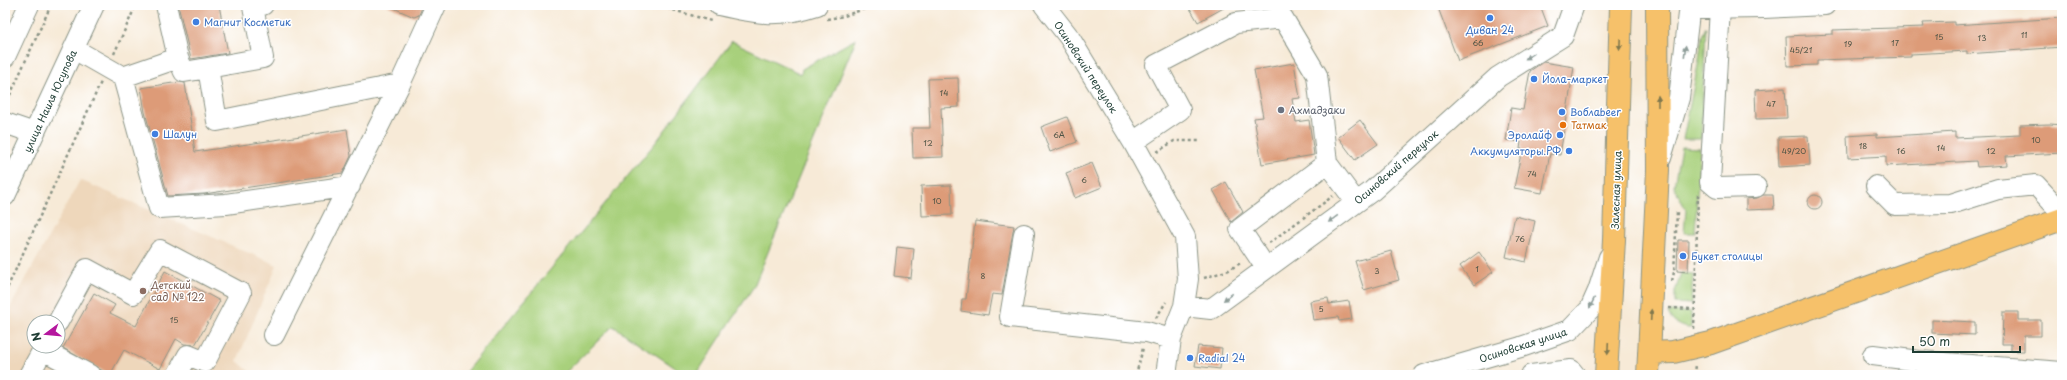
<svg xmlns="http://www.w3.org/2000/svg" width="2067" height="380" font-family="'Playpen Sans',sans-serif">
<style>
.built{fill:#eed7bb;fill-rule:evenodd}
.green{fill:#a8d07b;stroke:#648658}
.building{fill:#dd9b78}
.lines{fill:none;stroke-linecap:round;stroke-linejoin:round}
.minor-casing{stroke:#8b9486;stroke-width:22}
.major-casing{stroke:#8b9486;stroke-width:24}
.path{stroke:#8b9486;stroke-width:2.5;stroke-dasharray:3 3;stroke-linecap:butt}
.minor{stroke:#fff;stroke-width:20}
.major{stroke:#f6c16b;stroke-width:22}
.oneway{fill:#80784d}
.oneway2{fill:#8f9e9a}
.shop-dot{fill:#3f7fe0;stroke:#fff;stroke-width:1.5}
.worship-dot{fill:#6b7280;stroke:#fff;stroke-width:1.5}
.food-dot{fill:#e8710a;stroke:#fff;stroke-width:1.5}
.education-dot{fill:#8d6e63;stroke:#fff;stroke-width:1.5}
.labels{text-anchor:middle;stroke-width:3;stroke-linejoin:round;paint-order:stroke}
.number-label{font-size:8px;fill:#4e5445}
.shop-label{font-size:10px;fill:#366cbe;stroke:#fff;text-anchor:start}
.street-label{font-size:10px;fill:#1f3d34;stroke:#fff}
.worship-label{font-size:10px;fill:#5b616d;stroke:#fff;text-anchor:start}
.food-label{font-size:10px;fill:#c56008;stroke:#fff;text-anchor:start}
.education-label{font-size:10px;fill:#785e54;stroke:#fff;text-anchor:start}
</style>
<rect width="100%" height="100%" fill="#fff"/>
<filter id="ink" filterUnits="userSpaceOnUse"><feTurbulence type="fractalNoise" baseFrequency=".025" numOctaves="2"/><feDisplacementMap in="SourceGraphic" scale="8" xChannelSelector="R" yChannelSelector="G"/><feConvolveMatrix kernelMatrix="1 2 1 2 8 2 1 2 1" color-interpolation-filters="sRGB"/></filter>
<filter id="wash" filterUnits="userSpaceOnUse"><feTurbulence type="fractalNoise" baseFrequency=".012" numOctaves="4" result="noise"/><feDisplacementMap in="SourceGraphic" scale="16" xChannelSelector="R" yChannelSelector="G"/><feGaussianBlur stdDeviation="0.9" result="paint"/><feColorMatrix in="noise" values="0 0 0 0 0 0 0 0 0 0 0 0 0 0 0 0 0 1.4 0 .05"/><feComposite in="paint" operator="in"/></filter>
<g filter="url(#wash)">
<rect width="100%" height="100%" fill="#f7ead7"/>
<path class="built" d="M80 180 277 265 237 361 253 374 252 375H5V317ZM34 322H58V346H34Z"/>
<path class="green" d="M1706 27 1701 139H1683L1699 60 1702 36Z
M856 39 754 286 696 375H686L613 326 563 375H463L656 142 732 41 801 74 802 69Z
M1681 147 1700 148 1695 233H1684L1686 210 1674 186Z
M1681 273 1693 274 1691 304 1675 303V292Z
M1668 312H1691V328C1680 328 1671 322 1668 312Z"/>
<g id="blocks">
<path class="building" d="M178 5H219L228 53 191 59Z
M387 5H423L419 15 414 17Z
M1188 5H1229L1198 22Z
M1437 5H1540L1548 26 1458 61Z
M2062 18V47L1967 54V51L1911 54V57L1817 60V65L1787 66 1786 36 1833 34V30L1924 27 1923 23 1954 22V25Z
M1543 62 1574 67 1560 155 1550 154 1542 193 1514 188 1522 149H1520L1521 142 1506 140 1511 108 1523 110 1530 71Z
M1294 63 1300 98 1292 99 1296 122 1309 120 1314 155 1262 164 1254 118 1263 117 1254 70Z
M958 78 959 107 941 108 943 157 913 158 912 128H930L928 79Z
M179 82 185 83 195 152 347 129 351 156 343 173 204 194 168 196 145 112 141 88Z
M1785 88 1787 118 1756 119 1755 90Z
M1067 117 1077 142 1050 152 1041 127Z
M1360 120 1378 144 1355 160 1338 137Z
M2050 124 2062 125V153L2006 156 2007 165 1977 167 1976 161 1886 166V156L1848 158 1847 136 1877 134V137L1955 132V138L2020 135V125Z
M1808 136 1810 165 1779 167 1778 137Z
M1092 163 1102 187 1075 198 1066 173Z
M1226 182 1243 212 1231 222 1213 190Z
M951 185 952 215 922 216 921 186Z
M1808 202a7 7 0 1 1 14 0a7 7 0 1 1-14 0Z
M1763 195H1773L1774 209 1746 210V199L1757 198Z
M1515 216 1535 221 1526 262 1506 257Z
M975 221 1014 226 1002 295 992 294 988 315 961 311 962 299H966Z
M1678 240H1689L1688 272 1677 271Z
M897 247 914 249 911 278 894 276Z
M1391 251 1399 280 1364 290 1355 261Z
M1479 252 1493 272 1474 285 1460 266Z
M165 271 220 301 195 345 184 344 176 339 160 369 124 350 110 375 63 348 94 293 115 305 110 313 136 326Z
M1328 298 1329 304 1349 301 1352 319 1339 321 1338 317 1313 320 1310 301Z
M2003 312H2018V320H2041V336H2024V351H2011V344H2002Z
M1932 320 1975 322V335L1932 333Z
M1198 346 1222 348 1220 369 1195 366Z"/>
</g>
</g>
<g filter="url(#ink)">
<use href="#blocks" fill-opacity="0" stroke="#8b9486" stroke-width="1"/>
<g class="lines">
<g class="minor-casing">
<path id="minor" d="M166 5 178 58
M719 5C758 14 778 18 817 5
M1044 5 1069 37 1133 142 1185 237 1188 279 1184 306 1171 339 1166 375
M1720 8 1710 182 1717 188 1756 187
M1690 9 1764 8 1825 5
M74 49 123 77 178 58 184 72 208 68 217 121 400 84
M5 57 29 5
M208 68 263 58 253 7 263 5
M123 77 159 208 226 204 350 186
M5 123 34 133
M1133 142 1180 110 1156 65 1236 23 1283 18 1317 75 1327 163 1356 202
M1661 158 1679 98 1690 5
M1876 186 1895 205 1951 204 1998 189 2036 185 2062 213
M5 196 94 5
M1024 234 1010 317 1147 332 1171 339
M1266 268 1240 229 1327 163
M1184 306 1211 309 1372 191 1498 77 1563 36 1574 5
M58 322 87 269 133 294 160 250 241 293 205 362 188 355 177 375
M274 335 400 84 436 5
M43 350 90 375
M1873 355 1919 361 2062 372
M29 375 45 346
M1424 375 1521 347 1570 330 1590 309 1598 291 1609 257
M1531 375 1571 370 1575 375"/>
</g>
<g class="major-casing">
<path id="major" d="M1649 353 1673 352 1711 343 2062 219
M1606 375 1614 240 1621 5
M1648 375 1658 170 1657 5"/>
</g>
<path class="path" d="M656 5 711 21
M827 19 844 16 875 5
M114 54 136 5
M5 106 51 5
M1157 152 1174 141H1200
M1269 243 1333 196
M1204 278 1229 270 1242 262
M1672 281 1674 272 1677 212
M5 293 101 82
M1669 308 1693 309
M1156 318 1166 302
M1694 329 1698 194
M1136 375 1143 348
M1695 375 1696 364"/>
<use href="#minor" class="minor"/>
<use href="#major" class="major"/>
</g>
<defs><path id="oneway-solid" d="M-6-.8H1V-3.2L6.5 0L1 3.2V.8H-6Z"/></defs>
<g class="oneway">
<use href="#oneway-solid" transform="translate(1620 44) rotate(92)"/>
<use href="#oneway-solid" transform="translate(1658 101) rotate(-90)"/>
<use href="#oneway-solid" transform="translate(1651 315) rotate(-87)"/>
<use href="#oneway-solid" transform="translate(1608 349) rotate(93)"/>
</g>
<g class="oneway2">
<use href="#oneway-solid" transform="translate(1685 51) rotate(-83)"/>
<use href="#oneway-solid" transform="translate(1530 56) rotate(148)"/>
<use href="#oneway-solid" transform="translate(1333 219) rotate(144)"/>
<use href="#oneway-solid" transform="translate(1228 297) rotate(143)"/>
<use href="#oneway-solid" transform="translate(1592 303) rotate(116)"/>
</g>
</g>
<g class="shop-dot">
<circle cx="1490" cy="18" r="4"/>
<circle cx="196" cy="22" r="4"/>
<circle cx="1534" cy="79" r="4"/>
<circle cx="1562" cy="112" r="4"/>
<circle cx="155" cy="134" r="4"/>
<circle cx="1560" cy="135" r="4"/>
<circle cx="1569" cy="151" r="4"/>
<circle cx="1683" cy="256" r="4"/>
<circle cx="1190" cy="358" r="4"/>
</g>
<circle class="worship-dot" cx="1281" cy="110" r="4"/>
<circle class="food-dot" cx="1563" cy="125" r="4"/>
<circle class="education-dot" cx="143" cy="291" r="4"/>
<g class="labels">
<g class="number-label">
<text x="2024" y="38">11</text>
<text x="1939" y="40">15</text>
<text x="1982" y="41">13</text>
<text x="1478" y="46">66</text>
<text x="1895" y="46">17</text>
<text x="1848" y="47">19</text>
<text x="1801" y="53">45/21</text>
<text x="944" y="96">14</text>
<text x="1771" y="107">47</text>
<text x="1059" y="138">6А</text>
<text x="2036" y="143">10</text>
<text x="928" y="146">12</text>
<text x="1863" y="149">18</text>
<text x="1941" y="151">14</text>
<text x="1794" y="154">49/20</text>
<text x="1901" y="154">16</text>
<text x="1991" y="154">12</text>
<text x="1532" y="177">74</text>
<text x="1084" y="183">6</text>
<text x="937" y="204">10</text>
<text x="1520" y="242">76</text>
<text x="1477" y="272">1</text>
<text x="1377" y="274">3</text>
<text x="983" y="279">8</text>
<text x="1321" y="312">5</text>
<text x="174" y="323">15</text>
</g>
<g class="shop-label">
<text x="204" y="26">Магнит Косметик</text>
<text x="1490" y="34" text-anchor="middle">Диван 24</text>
<text x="1542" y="83">Йола-маркет</text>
<text x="1570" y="116">Воблаbeer</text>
<text x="163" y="138">Шалун</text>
<text x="1552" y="139" text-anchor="end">Эролайф</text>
<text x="1561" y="155" text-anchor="end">Аккумуляторы.РФ</text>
<text x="1691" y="260">Букет столицы</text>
<text x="1198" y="362">Radial 24</text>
</g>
<g class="street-label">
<text transform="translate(1086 67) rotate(57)" y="4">Осиновский переулок</text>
<text transform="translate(50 101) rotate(-65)" y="4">улица Наиля Юсупова</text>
<text transform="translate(1396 167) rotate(-41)" y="4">Осиновский переулок</text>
<text transform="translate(1616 190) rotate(-88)" y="4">Залесная улица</text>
<text transform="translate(1523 345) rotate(-18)" y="4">Осиновская улица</text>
</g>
<g class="worship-label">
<text x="1289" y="114">Ахмадзаки</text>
</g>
<g class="food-label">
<text x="1571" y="129">Татмак</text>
</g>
<g class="education-label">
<text x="151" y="289">Детский<tspan x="151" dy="12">сад № 122</tspan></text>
</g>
</g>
<rect width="2067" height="380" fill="none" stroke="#fff" stroke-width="20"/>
<g transform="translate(46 334) rotate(254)"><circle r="19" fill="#ffffff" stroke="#a5b1ae"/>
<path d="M0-3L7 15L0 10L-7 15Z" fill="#b5179e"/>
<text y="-6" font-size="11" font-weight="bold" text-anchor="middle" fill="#1f3d34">N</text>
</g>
<path d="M1913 346v6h107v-6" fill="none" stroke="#1f3d34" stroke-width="2"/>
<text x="1919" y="346" font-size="12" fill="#1f3d34" stroke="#ffffff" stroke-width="3" paint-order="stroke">50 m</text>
</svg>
